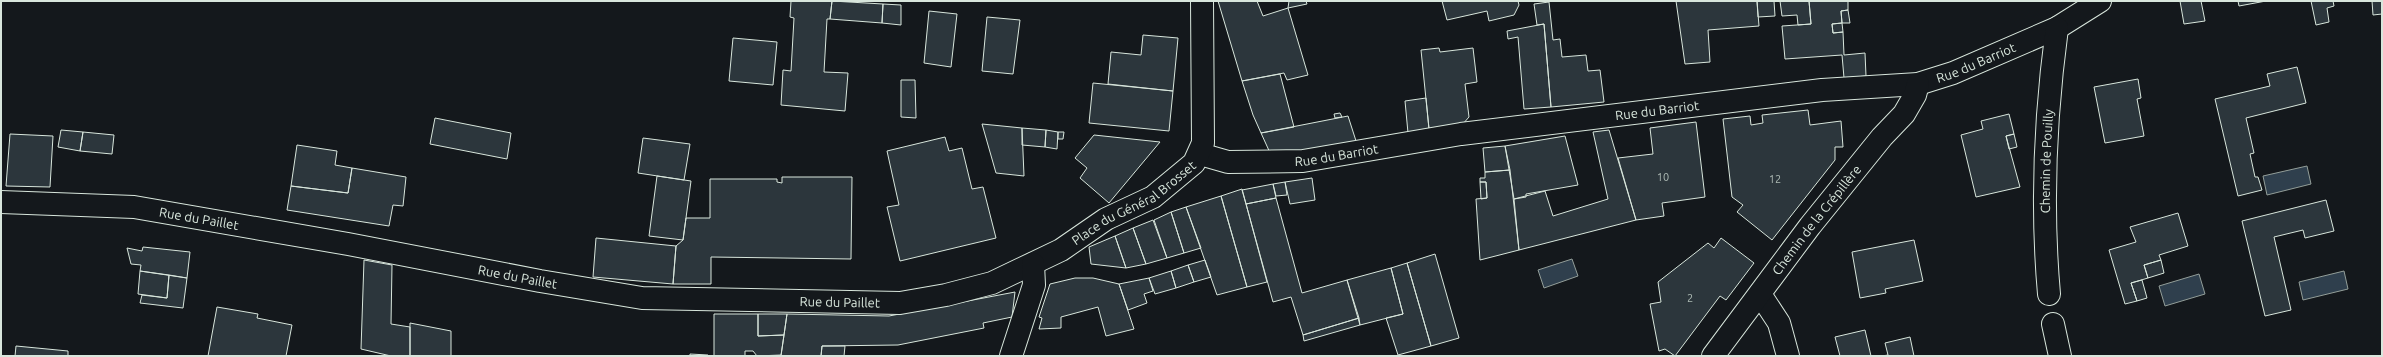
<svg xmlns="http://www.w3.org/2000/svg" width="2383" height="357" font-family="Ubuntu,sans-serif">
<style>
.water{fill:#2f3f4d;stroke:#939e99}
.building{fill:#2c363c;stroke:#d8e6dc}
.lines{fill:none;stroke-linecap:round;stroke-linejoin:round}
.minor-casing{stroke:#d8e6dc;stroke-width:24}
.minor{stroke:#14181c;stroke-width:22}
.labels{text-anchor:middle;stroke-width:3;stroke-linejoin:round;paint-order:stroke}
.number-label{font-size:11px;fill:#adbab4}
.street-label{font-size:13px;fill:#d8e6dc;stroke:#14181c}
</style>
<rect width="100%" height="100%" fill="#14181c"/>
<path class="water" d="M2307 166 2311 184 2267 195 2263 176Z
M1572 259 1578 276 1544 288 1538 270Z
M2344 271 2348 289 2303 300 2299 282Z
M2199 274 2205 294 2165 306 2159 286Z"/>
<path class="building" d="M791 1H832L830 19H827L824 72 848 73 845 111 781 105 783 70 791 71 794 18 790 17Z
M832 1 883 4 882 23 830 19Z
M1218 1H1257L1263 16 1288 8 1308 75 1287 80 1284 73 1242 81Z
M1289 1H1306L1307 4 1288 8Z
M1442 1H1518L1519 5 1514 15 1489 21 1487 11 1447 20Z
M1676 1H1757L1759 26 1708 30 1710 62 1685 64Z
M1757 1H1774L1775 16 1758 17Z
M1780 1H1809L1811 24 1798 25 1797 15 1782 16Z
M1809 1H1848V10L1841 11 1842 23 1832 24 1833 33 1843 32 1844 55 1865 53 1866 76 1844 78 1842 55 1785 59 1782 26 1811 24Z
M2180 1H2201L2205 21 2184 24Z
M2238 1H2266L2239 6Z
M2311 1H2333L2334 6 2327 8 2329 22 2316 25Z
M2372 1H2382V14L2373 15Z
M1549 2 1553 40 1560 39 1562 57 1586 55 1588 71 1600 70 1604 102 1551 107 1544 24 1537 25 1534 4Z
M883 4 901 5V25L882 23Z
M1848 10 1850 23H1842L1841 11Z
M929 11 957 14 951 67 924 63Z
M987 17 1020 20 1013 74 982 71Z
M1842 23 1843 32 1833 33 1832 24Z
M1544 24 1551 107 1524 109 1518 37 1508 39 1507 31Z
M1143 35 1178 38 1173 91 1108 84 1111 52 1141 55Z
M733 38 777 42 773 85 729 81Z
M1439 48 1440 52 1473 48 1477 82 1465 84 1469 117 1462 125 1429 129 1421 50Z
M2297 67 2306 103 2246 118 2254 153 2250 154 2255 177H2258L2262 190 2238 196 2215 99 2270 86 2267 74Z
M1280 74 1294 127 1261 133 1253 115 1242 81Z
M2138 79 2141 98 2137 99 2144 136 2105 143 2094 87Z
M901 80H915L916 118 901 117Z
M1093 83 1173 91 1169 131 1089 123Z
M1426 98 1429 129 1408 133 1405 101Z
M1808 110 1810 125 1841 121 1843 147H1835V160L1772 240 1737 212 1743 205 1732 197 1723 119 1750 116 1751 125 1763 123 1762 115Z
M1340 113 1342 117 1335 118 1334 114Z
M2009 114 2014 134 2006 136 2020 187 1976 197 1961 135 1983 129 1981 121Z
M1348 116 1357 144 1271 155 1261 133Z
M435 118 511 133 507 159 430 144Z
M1696 122 1705 197 1662 203 1664 216 1636 220 1618 158 1653 154 1650 128Z
M982 124 1022 128 1024 176 996 173Z
M1022 128 1046 130 1045 147 1022 145Z
M61 130 83 132 80 151 58 147Z
M1046 130 1058 132 1057 149 1045 147Z
M1609 130 1636 220 1519 250 1514 199 1545 191 1553 216 1608 199 1593 132Z
M83 132 114 135 112 154 80 151Z
M1058 132H1064L1063 139H1058Z
M10 134 53 136 50 187 6 186Z
M2014 134 2017 147 2009 149 2006 136Z
M1094 135 1160 142 1109 203 1080 178 1087 168 1075 158Z
M1565 136 1578 185 1526 194V197L1514 199 1505 146Z
M945 137 949 151 962 148 972 189 983 187 996 238 900 261 887 207 899 205 887 151Z
M643 138 690 144 684 180 638 173Z
M297 145 337 151 335 165 352 168 348 193 291 186Z
M1505 146 1510 170 1485 172 1483 148Z
M352 168 406 177 403 206 393 205 389 226 287 210 291 186 348 193Z
M1510 170 1519 250 1480 260 1476 199 1487 198 1486 182H1480V178H1485V172Z
M657 176 691 181 683 240 649 236Z
M782 177H852L851 259 711 257V284H673L676 246 683 240 686 218H710V179H777V182L782 183Z
M1312 178 1315 200 1290 204 1285 182Z
M1285 182 1287 195 1276 196 1273 184Z
M1480 182H1486L1487 198 1481 199Z
M1273 184 1276 198 1246 204 1242 190Z
M1242 189 1267 282 1247 287 1221 196Z
M1221 196 1247 287 1217 295 1186 207Z
M1276 198 1302 293 1347 280 1359 318 1303 335 1291 297 1273 302 1246 204Z
M2326 200 2334 231 2305 238 2303 230 2274 237 2291 310 2265 316 2242 221Z
M1186 207 1201 248 1184 253 1171 212Z
M1171 212 1184 253 1167 258 1154 220Z
M2178 213 2188 246 2159 255 2161 260 2144 265 2148 278 2131 283 2137 301 2125 304 2109 250 2136 242 2130 227Z
M1153 220 1167 258 1146 264 1133 228Z
M1133 228 1146 264 1126 268 1115 236Z
M1115 236 1126 268 1091 264 1089 247Z
M596 238 676 246 673 284 593 277Z
M1721 238 1754 263 1726 300 1720 296 1675 356 1665 349 1659 351 1650 304 1661 302 1658 282 1708 243 1714 248Z
M1914 240 1923 281 1885 289 1886 293 1860 298 1852 252Z
M143 247 190 252 187 278 140 271 141 265 131 264 127 248 142 251Z
M1435 254 1459 338 1431 346 1407 263Z
M364 260 392 265 391 324 410 327V356H391L361 349Z
M1205 260 1211 277 1194 282 1188 265Z
M2161 260 2164 273 2148 278 2144 265Z
M1407 263 1431 346 1398 355 1386 318 1403 314 1391 268Z
M1188 265 1194 282 1176 288 1171 271Z
M1391 268 1403 314 1360 325 1347 280Z
M140 271 169 275 167 298 138 294Z
M1171 271 1176 288 1155 294 1149 278Z
M169 275 187 278 183 308 140 303 142 295 167 298Z
M1075 278H1093L1119 284 1134 329 1106 336 1098 307 1061 317V328L1039 329 1042 318 1039 317 1050 284Z
M1149 278 1153 291 1144 294 1147 303 1128 310 1119 284Z
M2142 280 2147 298 2137 301 2131 283Z
M1015 292 1012 317 983 323 984 328 898 345 822 346 821 356H781L787 314 889 316Z
M217 307 258 314 257 318 292 325 286 356H208Z
M714 314H758V336L784 335 781 355 757 356 753 351H745V356H714Z
M758 314H787L784 335 758 336Z
M1359 318 1360 325 1304 341 1303 335Z
M410 323 451 331V356H410Z
M1865 330 1871 356H1840L1835 337Z
M1910 337 1914 356H1882L1888 355 1885 343Z
M16 346 68 351V356H15Z
M822 346H845L844 356H821Z
M690 354 708 355V356H690Z"/>
<g class="lines">
<g class="minor-casing">
<g id="minor">
<path id="s1" d="M1200 154 1228 162 1303 161 1461 134 1822 90 1918 84 1953 73 2057 28 2100 1"/>
<path id="s2" d="M1 202 134 207 348 244 540 281 642 298 900 303 946 295 992 283 1061 250 1106 219 1153 197 1194 163 1203 143 1202 1"/>
<path d="M1760 294 1779 323 1788 356"/>
<path id="s3" d="M2049 294C2041 204 2045 117 2057 28"/>
<path d="M2053 324 2060 356"/>
<path d="M1011 356 1034 285 1033 264"/>
<path id="s4" d="M1713 356 1810 226 1882 137 1904 114 1915 95 1918 84"/>
</g>
</g>
<use href="#minor" class="minor"/>
</g>
<g class="labels">
<g class="number-label">
<text x="1663" y="181">10</text>
<text x="1775" y="183">12</text>
<text x="1690" y="302">2</text>
</g>
<g class="street-label">
<text dy="5" stroke="none"><textPath href="#s1" startOffset="786">Rue du Barriot</textPath></text>
<text dy="5" stroke="none"><textPath href="#s1" startOffset="462">Rue du Barriot</textPath></text>
<text dy="5" stroke="none"><textPath href="#s1" startOffset="138">Rue du Barriot</textPath></text>
<text dy="5" stroke="none"><textPath href="#s3" startOffset="133">Chemin de Pouilly</textPath></text>
<text dy="5" stroke="none"><textPath href="#s2" startOffset="1165">Place du Général Brosset</textPath></text>
<text dy="5" stroke="none"><textPath href="#s2" startOffset="199">Rue du Paillet</textPath></text>
<text dy="5" stroke="none"><textPath href="#s4" startOffset="171">Chemin de la Crépillère</textPath></text>
<text dy="5" stroke="none"><textPath href="#s2" startOffset="523">Rue du Paillet</textPath></text>
<text dy="5" stroke="none"><textPath href="#s2" startOffset="847">Rue du Paillet</textPath></text>
</g>
</g>
<rect width="2383" height="357" fill="none" stroke="#d8e6dc" stroke-width="4"/>
</svg>
